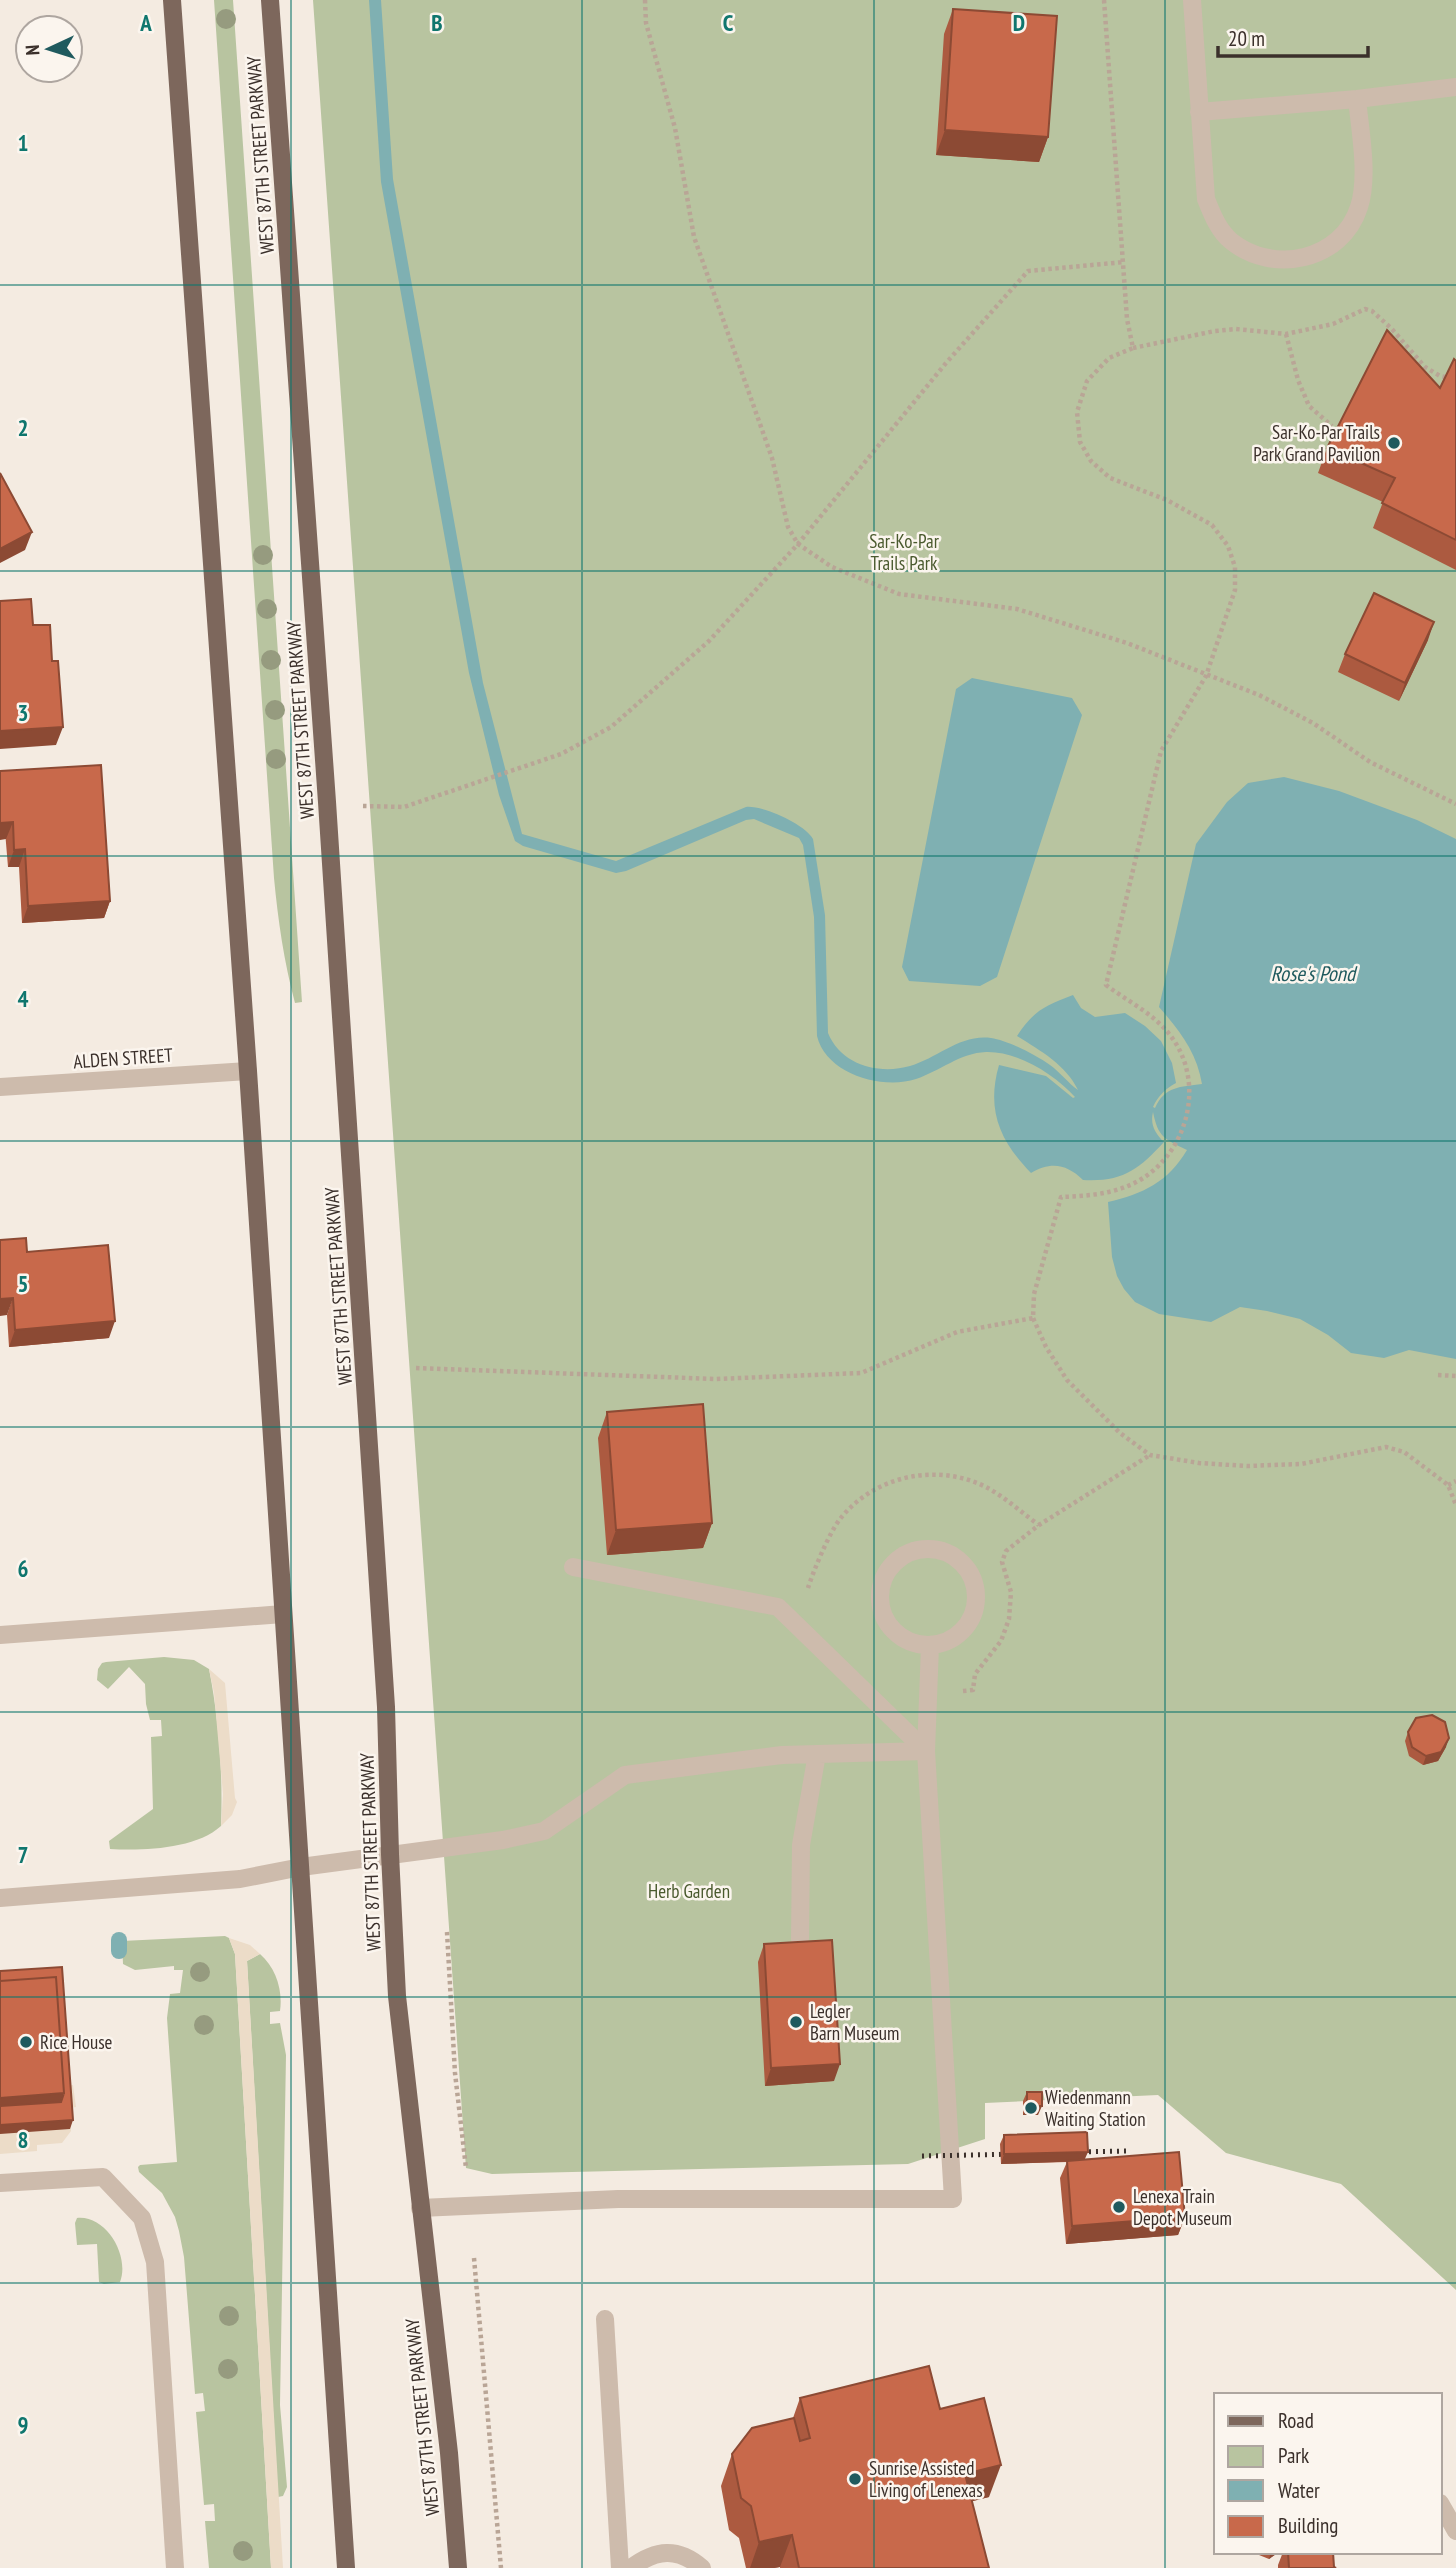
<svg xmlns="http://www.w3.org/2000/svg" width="1456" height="2568" font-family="'PT Sans Narrow',sans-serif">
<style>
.green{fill:#b8c4a0}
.plaza{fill:#ecdcc8}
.water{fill:#7fb0b2}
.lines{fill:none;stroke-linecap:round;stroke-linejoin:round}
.stream{stroke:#7fb0b2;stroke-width:16}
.path{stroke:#b9a596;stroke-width:4.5;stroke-dasharray:3.5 3.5;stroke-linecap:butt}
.lane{stroke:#cdbbac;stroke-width:18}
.street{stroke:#cdbbac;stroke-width:18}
.primary{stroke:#7d675c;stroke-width:18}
.rail{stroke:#3b302b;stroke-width:5;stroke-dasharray:2 5;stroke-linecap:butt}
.tree{fill:#969b7f}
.wall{fill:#ac5a40}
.shaded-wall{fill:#8c4a34}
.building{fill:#c8694b;stroke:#8c4a34;stroke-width:2}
.grid{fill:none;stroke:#0f766e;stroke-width:2;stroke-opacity:0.55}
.poi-dot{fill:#1f5a5e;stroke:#fbf5ee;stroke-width:2.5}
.labels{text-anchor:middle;stroke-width:5;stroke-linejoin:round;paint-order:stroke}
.street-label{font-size:19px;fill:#3b302b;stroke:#fbf5ee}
.poi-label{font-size:19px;fill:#3b302b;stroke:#fbf5ee;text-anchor:start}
.park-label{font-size:19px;fill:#4a5a2e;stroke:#fbf5ee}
.water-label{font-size:21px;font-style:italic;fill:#1f5a5e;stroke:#fbf5ee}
.grid-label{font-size:23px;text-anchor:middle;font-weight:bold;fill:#0f766e;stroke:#fbf5ee;stroke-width:5;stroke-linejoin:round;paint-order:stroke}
</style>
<rect width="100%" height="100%" fill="#f4ebe1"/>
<path class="green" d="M214 0H233L302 1002 295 1003C284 962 278 920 274 878Z
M313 0H1456V2290L1341 2184 1226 2153 1158 2095 985 2103V2139L908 2164 492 2174 466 2168Z
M164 1657 194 1660 209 1669C219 1720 223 1774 221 1826 196 1849 143 1851 110 1849L109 1841 153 1809 151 1737 162 1736 161 1720H150L146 1704 145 1684 129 1667 108 1689 97 1680 98 1669 102 1663 106 1662Z
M225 1936 229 1938 235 1954 271 2568H209L205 2521H215L214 2504 204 2505 196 2412 205 2411 203 2393 195 2394 184 2257 179 2231 175 2217 162 2193 139 2172 138 2167 140 2165 177 2162 167 2018 170 1994 180 1993 183 1970H174V1966L135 1970 123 1964 122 1941Z
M260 1954C276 1968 283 1990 280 2011L270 2012V2024L280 2023 286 2055 280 2405 287 2487 283 2496 278 2497 247 1961Z
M77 2218C107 2215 130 2257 120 2282L104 2284 99 2282 97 2244 77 2245 75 2223Z"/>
<path class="plaza" d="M209 1669 225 1683 235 1798 237 1802 232 1815 221 1826 223 1794 214 1693Z
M229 1938 250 1945 260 1954 247 1961 283 2568H271L235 1954Z
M73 2085 76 2107 69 2108 71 2131 62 2143 37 2145V2151L0 2154V2115L56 2087Z"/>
<path class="water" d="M369 0H381L393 179 483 683 522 834 616 861 746 807C762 805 805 824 813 839L825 915 828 1033C841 1065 879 1075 910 1066 938 1058 960 1034 991 1038 1007 1040 1036 1055 1050 1065 1060 1072 1068 1083 1078 1090 1066 1065 1041 1051 1017 1036 1034 1010 1045 1006 1073 995L1081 1008 1095 1017 1125 1013 1145 1026 1161 1041 1172 1063 1176 1083C1165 1089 1158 1096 1153 1107L1155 1108C1165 1086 1180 1087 1202 1084 1197 1053 1180 1031 1159 1007L1196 844 1227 802 1248 783 1284 777 1339 791 1417 820 1456 839V1359L1409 1350 1384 1358 1351 1353 1328 1335 1300 1319 1267 1311 1240 1307 1211 1322 1159 1314 1135 1302 1124 1289 1117 1276 1112 1257 1108 1202C1143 1194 1168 1182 1187 1150 1164 1139 1158 1137 1153 1112 1150 1125 1155 1133 1164 1142 1138 1170 1123 1182 1083 1180 1067 1164 1051 1161 1031 1173 1000 1141 986 1110 999 1065L1046 1076 1073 1098 1075 1097C1055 1075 1018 1051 986 1052 960 1053 940 1071 916 1079 882 1090 826 1074 817 1036L814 917 803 845 799 838 754 819 746 820 626 871 616 873 523 846 515 841 499 795 469 673 381 182Z
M972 678 1072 698 1082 715 997 977 980 986 909 981 902 967 956 689Z"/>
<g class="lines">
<path class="stream" d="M119 1951V1940"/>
<path class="path" d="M645 0 646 23 675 128 694 237 772 458 788 527 798 544 832 567 899 594 1017 609 1127 643 1259 695 1313 723 1370 762 1456 804
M1104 0 1127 319 1133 348 1109 358 1087 381 1077 412 1080 442 1091 461 1110 478 1167 500 1212 525 1228 546 1235 567V590L1206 676 1161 751 1106 985C1127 1001 1153 1013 1170 1035 1206 1081 1189 1151 1140 1180 1116 1194 1088 1196 1061 1197L1034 1294 1033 1318 1046 1347 1067 1380 1120 1433 1150 1455 1199 1463 1247 1466 1301 1464 1386 1447 1404 1452 1448 1485 1456 1505
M1286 334 1298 380 1309 406 1332 426
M1133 348 1215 331 1236 329 1286 334 1333 324 1365 309 1372 311 1391 328 1425 367 1440 376 1456 379
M363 806 404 807 561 754 611 727 709 641 798 544 946 363 1028 271 1124 262
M416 1368 716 1379 861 1373 957 1332 1033 1318
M1438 1375 1456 1376
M1448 1485 1456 1481
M808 1588C813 1572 829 1533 840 1519 874 1476 936 1462 986 1487 1005 1497 1022 1513 1039 1525
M963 1691 973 1690 975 1674 1001 1641 1009 1619 1011 1592 1002 1562 1006 1551 1039 1525 1150 1455
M447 1932 455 2073 466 2168
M474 2258 501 2568"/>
<path class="lane" d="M1192 0 1206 199C1212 214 1218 230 1231 241 1273 275 1342 261 1359 207 1369 177 1360 130 1357 99
M1199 112 1357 99 1456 87
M880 1597a48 48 0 1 1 96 0a48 48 0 1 1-96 0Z
M573 1567 778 1607 926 1751
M0 1635 283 1614
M926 1751 930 1646
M0 1898 240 1879 301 1867 503 1840 544 1831 625 1775 782 1755 926 1751 953 2199H618L420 2208
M800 1939 801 1845 817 1754
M0 2183 103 2177 142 2218 155 2262 175 2568
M605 2319 620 2568
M1440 2503 1456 2531
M631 2568C656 2549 678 2547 702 2568"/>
<path class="street" d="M0 1087 248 1071"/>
<path class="primary" d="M172 0 248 1071 346 2568
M270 0 327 802 386 1707 390 1854 397 1996 449 2453 458 2568"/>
<path class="rail" d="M1068 2152 1131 2151
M922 2156 1019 2154"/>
</g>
<g class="tree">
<circle cx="226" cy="19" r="10"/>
<circle cx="263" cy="555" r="10"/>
<circle cx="267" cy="609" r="10"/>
<circle cx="271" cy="660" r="10"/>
<circle cx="275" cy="710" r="10"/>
<circle cx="276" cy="759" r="10"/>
<circle cx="200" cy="1972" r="10"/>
<circle cx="204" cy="2025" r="10"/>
<circle cx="229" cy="2316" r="10"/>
<circle cx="228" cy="2369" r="10"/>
<circle cx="243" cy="2551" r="10"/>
</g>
<path class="wall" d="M953 9 1048 137 1039 162 936 155 944 34Z
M1456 361V570L1373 528 1383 502 1318 473 1327 448 1440 388Z
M1428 640 1399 701 1338 672 1345 654Z
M0 771 110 901 104 918 22 923 19 867H8Z
M27 1252 109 1338 9 1347 7 1315Z
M607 1412 712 1523 703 1548 607 1555 598 1438Z
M1408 1732 1446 1747 1438 1761 1423 1765 1409 1756 1405 1741Z
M764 1944 834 2081 765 2086 758 1962Z
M1027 2092 1038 2115H1023V2101Z
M1004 2135 1085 2159 1185 2217 1178 2235 1066 2244 1060 2178 1067 2162 1001 2164 1000 2144Z
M800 2398 940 2409 989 2497 972 2501 989 2568H780V2567L774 2568H746L739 2538 729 2530 721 2486 732 2454 793 2418Z
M1259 2552H1279L1269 2559 1259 2555Z
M1283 2552H1333L1334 2567 1336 2568H1278V2565Z"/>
<path class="shaded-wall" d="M945 130 1048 137 1039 162 936 155Z
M32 532 25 550 0 563V549Z
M1434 622 1428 640 1399 701 1405 683Z
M63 727 56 745 0 749V731Z
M13 822 6 839 0 840V823Z
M25 849 19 867H8L14 850Z
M110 901 104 918 22 923 28 906Z
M13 1298 7 1315 0 1316V1299Z
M115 1321 109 1338 9 1347 15 1330Z
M712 1523 703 1548 607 1555 616 1530Z
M1449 1738 1446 1747 1438 1761 1423 1765 1426 1756Z
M840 2064 834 2081 765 2086 771 2068Z
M64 2093 57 2111 0 2115V2098Z
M1027 2106H1042L1038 2115H1023Z
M73 2120 70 2129 0 2134V2125Z
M1088 2152 1084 2161 1001 2164 1004 2154Z
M1185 2217 1178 2235 1066 2244 1072 2226Z
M1001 2465 989 2497 954 2506 965 2474Z
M792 2535 780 2567 774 2568H750L759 2542Z
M1271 2552H1279L1269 2559Z"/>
<path class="building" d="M953 9 1057 16 1048 137 945 130Z
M1387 330 1440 388 1454 359 1456 361V540L1382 503 1395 478 1327 448Z
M0 473 32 532 0 549Z
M1374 593 1434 622 1405 683 1345 654Z
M31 599 33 625H50L52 661H58L63 727 0 731V601Z
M101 765 110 901 28 906 25 849 14 850 13 822 0 823V771Z
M26 1238 27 1252 108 1245 115 1321 15 1330 13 1298 0 1299V1240Z
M703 1404 712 1523 616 1530 607 1412Z
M1432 1715 1445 1722 1449 1738 1441 1752 1426 1756 1412 1747 1408 1732 1416 1718Z
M832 1940 840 2064 771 2068 764 1944Z
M62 1967 73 2120 0 2125V2106L61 2102 64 2093 56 1977 0 1981V1971Z
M56 1977 64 2093 0 2098V1981Z
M1027 2092H1042V2106H1027Z
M1087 2132 1088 2152 1004 2154V2135Z
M1179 2152 1185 2217 1072 2226 1067 2161Z
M929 2366 940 2409 984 2398 1001 2465 965 2474 989 2568H799L792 2535 759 2542 751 2506 741 2498 732 2454 752 2428 794 2418 800 2441 810 2438 800 2398Z
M1288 2552H1333L1334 2567 1336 2568H1289Z"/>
<path class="grid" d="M291 0V2568M582 0V2568M874 0V2568M1165 0V2568M0 285H1456M0 571H1456M0 856H1456M0 1141H1456M0 1427H1456M0 1712H1456M0 1997H1456M0 2283H1456"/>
<g class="poi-dot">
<circle cx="1394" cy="443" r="7"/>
<circle cx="796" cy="2022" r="7"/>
<circle cx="26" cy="2042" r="7"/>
<circle cx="1031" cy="2108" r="7"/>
<circle cx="1119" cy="2207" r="7"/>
<circle cx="855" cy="2479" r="7"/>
</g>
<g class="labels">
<g class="street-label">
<text transform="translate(260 155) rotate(-94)" y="7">WEST 87TH STREET PARKWAY</text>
<text transform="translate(300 720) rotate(-94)" y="7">WEST 87TH STREET PARKWAY</text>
<text transform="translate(123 1058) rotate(-4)" y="7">ALDEN STREET</text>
<text transform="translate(338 1286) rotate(-94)" y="7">WEST 87TH STREET PARKWAY</text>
<text transform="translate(370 1852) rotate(-92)" y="7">WEST 87TH STREET PARKWAY</text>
<text transform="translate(422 2417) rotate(-96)" y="7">WEST 87TH STREET PARKWAY</text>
</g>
<g class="poi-label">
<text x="1380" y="439" text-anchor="end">Sar-Ko-Par Trails<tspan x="1380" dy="22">Park Grand Pavilion</tspan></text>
<text x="810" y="2018">Legler<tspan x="810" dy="22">Barn Museum</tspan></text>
<text x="40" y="2049">Rice House</text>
<text x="1045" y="2104">Wiedenmann<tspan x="1045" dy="22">Waiting Station</tspan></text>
<text x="1133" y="2203">Lenexa Train<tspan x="1133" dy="22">Depot Museum</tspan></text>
<text x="869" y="2475">Sunrise Assisted<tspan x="869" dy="22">Living of Lenexas</tspan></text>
</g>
<g class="park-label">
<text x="904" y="548">Sar-Ko-Par<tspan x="904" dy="22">Trails Park</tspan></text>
<text x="689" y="1898">Herb Garden</text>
</g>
<g class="water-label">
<text x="1313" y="981">Rose's Pond</text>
</g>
</g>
<g class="grid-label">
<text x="146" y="31">A</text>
<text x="437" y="31">B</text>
<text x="728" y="31">C</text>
<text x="1019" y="31">D</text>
<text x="23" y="151">1</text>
<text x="23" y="436">2</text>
<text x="23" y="721">3</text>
<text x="23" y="1007">4</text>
<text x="23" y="1292">5</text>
<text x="23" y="1577">6</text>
<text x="23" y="1863">7</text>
<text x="23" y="2148">8</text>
<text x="23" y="2433">9</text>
</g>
<rect x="1214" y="2393" width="228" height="161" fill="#fbf5ee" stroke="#aea6a0" stroke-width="2"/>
<rect x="1228" y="2416" width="35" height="10" fill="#7d675c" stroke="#aea6a0" stroke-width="2"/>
<text x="1278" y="2428" font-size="21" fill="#3b302b">Road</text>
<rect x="1228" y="2446" width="35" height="21" fill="#b8c4a0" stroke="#aea6a0" stroke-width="2"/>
<text x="1278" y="2463" font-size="21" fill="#3b302b">Park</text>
<rect x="1228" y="2480" width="35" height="21" fill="#7fb0b2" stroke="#aea6a0" stroke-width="2"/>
<text x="1278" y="2498" font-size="21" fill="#3b302b">Water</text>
<rect x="1228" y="2516" width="35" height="21" fill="#c8694b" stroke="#aea6a0" stroke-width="2"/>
<text x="1278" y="2533" font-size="21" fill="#3b302b">Building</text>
<g transform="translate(49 49) rotate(266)"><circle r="33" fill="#fbf5ee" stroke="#aea6a0" stroke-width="2"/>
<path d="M0-5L12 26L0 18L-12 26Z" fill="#1f5a5e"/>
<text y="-10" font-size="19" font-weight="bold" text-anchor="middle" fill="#3b302b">N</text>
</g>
<path d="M1218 46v10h150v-10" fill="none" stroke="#3b302b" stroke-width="3.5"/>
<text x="1228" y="46" font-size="21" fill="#3b302b" stroke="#fbf5ee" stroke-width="5" paint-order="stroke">20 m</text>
</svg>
